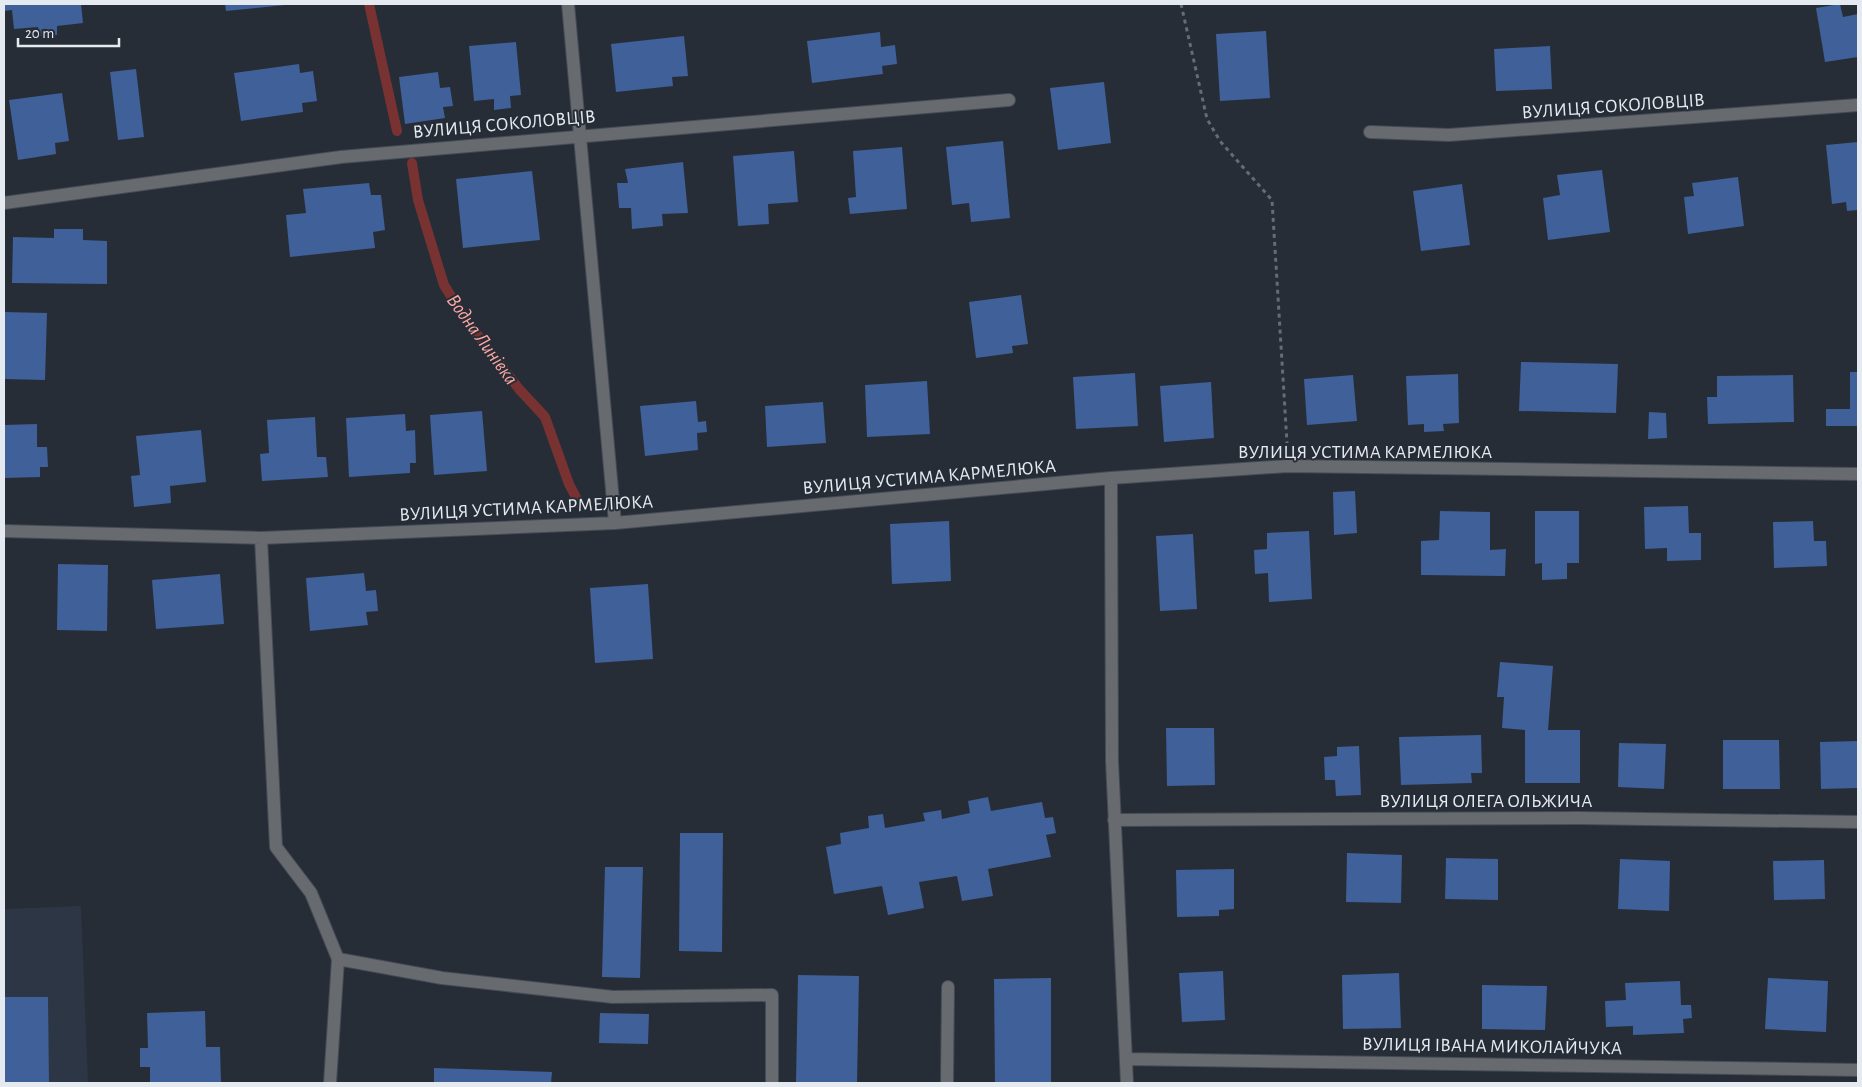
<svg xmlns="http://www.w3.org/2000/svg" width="1862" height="1087" font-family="'Alegreya Sans',sans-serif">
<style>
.built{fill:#2c3645}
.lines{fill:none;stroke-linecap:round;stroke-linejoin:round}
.stream{stroke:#773231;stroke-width:10}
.building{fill:#3f6098}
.minor-casing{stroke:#454b55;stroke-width:14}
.path{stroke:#666b74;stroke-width:3;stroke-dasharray:4 4;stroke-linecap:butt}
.minor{stroke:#676b70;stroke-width:12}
.labels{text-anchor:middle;stroke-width:4;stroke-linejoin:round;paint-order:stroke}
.street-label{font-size:19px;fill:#e5e9f0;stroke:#272d37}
.water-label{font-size:20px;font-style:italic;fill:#fea8a3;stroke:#272d37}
</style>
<rect width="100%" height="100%" fill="#272d37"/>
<path class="built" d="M81 906 88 1083H4V909Z"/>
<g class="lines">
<path class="stream" d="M369 4 397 131
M412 163 418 200 444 285 464 317 519 389 545 417 569 484 579 503"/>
</g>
<path class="building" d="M4 4H81L83 23 57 26V35L39 36 38 27 14 29 12 10 4 11Z
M225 4H285V5L226 11Z
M1840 4 1843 17 1858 14V57L1825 62 1816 8Z
M1266 31 1270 98 1220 101 1216 34Z
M880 32 881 47 895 45 897 64 882 66 883 74 812 83 807 41Z
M684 36 688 76 672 77 673 86 616 92 611 44Z
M516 42 521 95 510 96 511 108 494 110V99L474 101 469 46Z
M1550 46 1552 89 1496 91 1494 49Z
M299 64 300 73 313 71 317 101 302 103 303 112 241 121 234 73Z
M136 69 144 137 118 140 110 72Z
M438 72 440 88 450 87 453 106 443 107 445 118 405 124 399 77Z
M1104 82 1111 143 1058 150 1050 88Z
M62 93 69 141 55 143 56 154 18 160 9 100Z
M1003 141 1010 218 971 222 969 203 952 205 946 147Z
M1858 142V210L1847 211 1846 202 1832 204 1826 145Z
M902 147 907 209 850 214 848 198 856 197 853 151Z
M794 151 798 202 768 204 769 224 738 226 733 156Z
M683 162 688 213 662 214 663 226 632 229 631 208H619L617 183H628L625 169Z
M1602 170 1610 232 1548 240 1543 198 1560 195 1557 175Z
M532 171 540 240 463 248 456 179Z
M1738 177 1744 226 1688 234 1684 197 1694 196 1692 183Z
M369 183 371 195H381L385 230 373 232 375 248 290 257 286 215 306 213 303 189Z
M1462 184 1470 245 1421 251 1413 191Z
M54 229H83V240L107 241V284L12 283 13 237 54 238Z
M1021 295 1028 344 1012 346 1013 353 976 358 969 302Z
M4 312 47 313 45 380 4 379Z
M1521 362 1618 364 1616 413 1519 411Z
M1850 372H1858V426H1826V409H1850Z
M1135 373 1138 426 1076 429 1073 377Z
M1458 374 1459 423 1443 424 1444 431 1424 432V424L1408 425 1406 376Z
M1353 375 1357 421 1307 425 1304 379Z
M1793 375 1794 422 1708 424 1707 397H1717V376Z
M927 381 930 434 867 437 865 385Z
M1211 382 1214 438 1164 442 1160 386Z
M696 401 698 422 706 421 707 432 697 433 698 450 645 456 640 406Z
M823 402 826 443 767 447 765 406Z
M482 411 487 471 434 475 430 415Z
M1649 412 1666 413 1667 438 1648 439Z
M405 414 406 431 415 430 416 463H410V473L349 477 346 418Z
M315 417 317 457H326L328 477 262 481 260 454 269 453 267 420Z
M37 424V447H47L48 467H40V477L4 478V425Z
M201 430 206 482 170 486 171 503 134 507 131 476 140 475 136 436Z
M1355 491 1357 533 1334 535 1333 492Z
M1688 506 1689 533H1701V560L1667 561V548L1645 549 1644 507Z
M1440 511 1490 512V550L1506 549 1505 576 1421 575V541L1439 540Z
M1535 511H1579V563H1567V579L1542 580V563L1535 564Z
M949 521 951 581 892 584 890 524Z
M1813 521 1814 541H1826L1827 566 1774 568 1773 522Z
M1309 531 1312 599 1269 602 1268 573 1255 574 1254 550 1267 549V533Z
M1193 534 1197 609 1160 611 1156 536Z
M58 564 108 565 107 631 57 630Z
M364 573 366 591 376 590 378 611 366 612 368 625 310 631 306 578Z
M220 574 224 624 156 629 152 580Z
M648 584 653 659 595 663 590 588Z
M1500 662 1553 666 1548 730H1580V783H1525V730L1502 728 1504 697H1497Z
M1166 728H1214L1215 785 1167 786Z
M1481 735 1482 773H1471L1472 783 1401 785 1399 737Z
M1723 740H1779L1780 789H1723Z
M1858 741V788L1821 789 1820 742Z
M1619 743 1666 744 1664 789 1618 787Z
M1359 746 1361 795 1336 796 1335 780H1325L1324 757 1337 756V747Z
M988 797 991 811 1042 802 1045 818 1053 817 1056 833 1046 835 1051 857 988 869 993 896 962 901 957 876 919 882 924 908 888 915 882 886 834 894 826 847 841 844 840 833 869 828 868 816 883 814 885 828 925 821 923 813 941 810 942 819 970 813 968 801Z
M680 833H723L722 952 679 951Z
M1347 853 1402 855 1401 903 1346 902Z
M1446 858 1498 859V900L1445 899Z
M1620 859 1670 861 1669 911 1618 909Z
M1824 860 1825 899 1774 900 1773 861Z
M605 867H643L640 978 602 977Z
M1234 869V909L1219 910V916L1177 917 1176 870Z
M1223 971 1225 1020 1182 1022 1179 973Z
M1399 973 1401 1028 1343 1029 1342 975Z
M798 975 859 976 857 1083H796Z
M1051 978V1083H995L994 979Z
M1768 978 1828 981 1826 1032 1765 1029Z
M1680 981 1681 1005H1691L1692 1018 1683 1019 1684 1033 1633 1035V1026L1606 1027 1605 1001 1626 1000 1625 983Z
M1482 985 1547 986 1545 1030 1482 1029Z
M4 997H48L49 1083H4Z
M205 1011 206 1047H220L221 1083H150V1067H140V1048H148L147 1013Z
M600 1013 649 1014 648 1044 599 1043Z
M434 1068 552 1072 551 1083H434Z"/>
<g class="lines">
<g class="minor-casing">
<path id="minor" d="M568 4 615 523
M1370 132 1449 135 1858 105
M4 203 341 157 1009 100
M1111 478 1112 761 1127 1083
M4 531 261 538 615 523 1111 478 1288 466 1858 474
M261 538 276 847 311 893 338 959 330 1083
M1114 820 1579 818 1858 822
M338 959 442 978 613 997 772 995V1083
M1126 1059 1858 1070
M947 1083 948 987"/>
</g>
<path class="path" d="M1181 4 1207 119 1220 141 1272 200 1287 443"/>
<use href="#minor" class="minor"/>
</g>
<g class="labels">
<g class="street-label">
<text transform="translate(1613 105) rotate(-4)" y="7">ВУЛИЦЯ СОКОЛОВЦІВ</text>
<text transform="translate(504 123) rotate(-5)" y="7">ВУЛИЦЯ СОКОЛОВЦІВ</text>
<text x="1365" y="458">ВУЛИЦЯ УСТИМА КАРМЕЛЮКА</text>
<text transform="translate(929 476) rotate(-5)" y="7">ВУЛИЦЯ УСТИМА КАРМЕЛЮКА</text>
<text transform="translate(526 507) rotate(-3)" y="7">ВУЛИЦЯ УСТИМА КАРМЕЛЮКА</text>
<text x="1486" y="807">ВУЛИЦЯ ОЛЕГА ОЛЬЖИЧА</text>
<text transform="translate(1492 1045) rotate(1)" y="7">ВУЛИЦЯ ІВАНА МИКОЛАЙЧУКА</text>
</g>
<g class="water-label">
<text transform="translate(483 339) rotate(54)" y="7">Водна Линівка</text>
</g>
</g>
<rect width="1862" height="1087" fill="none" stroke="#e5e9f0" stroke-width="10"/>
<path d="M18 38v8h101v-8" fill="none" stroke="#e5e9f0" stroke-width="2.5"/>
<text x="25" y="38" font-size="15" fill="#e5e9f0" stroke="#272d37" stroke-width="4" paint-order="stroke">20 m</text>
</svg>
